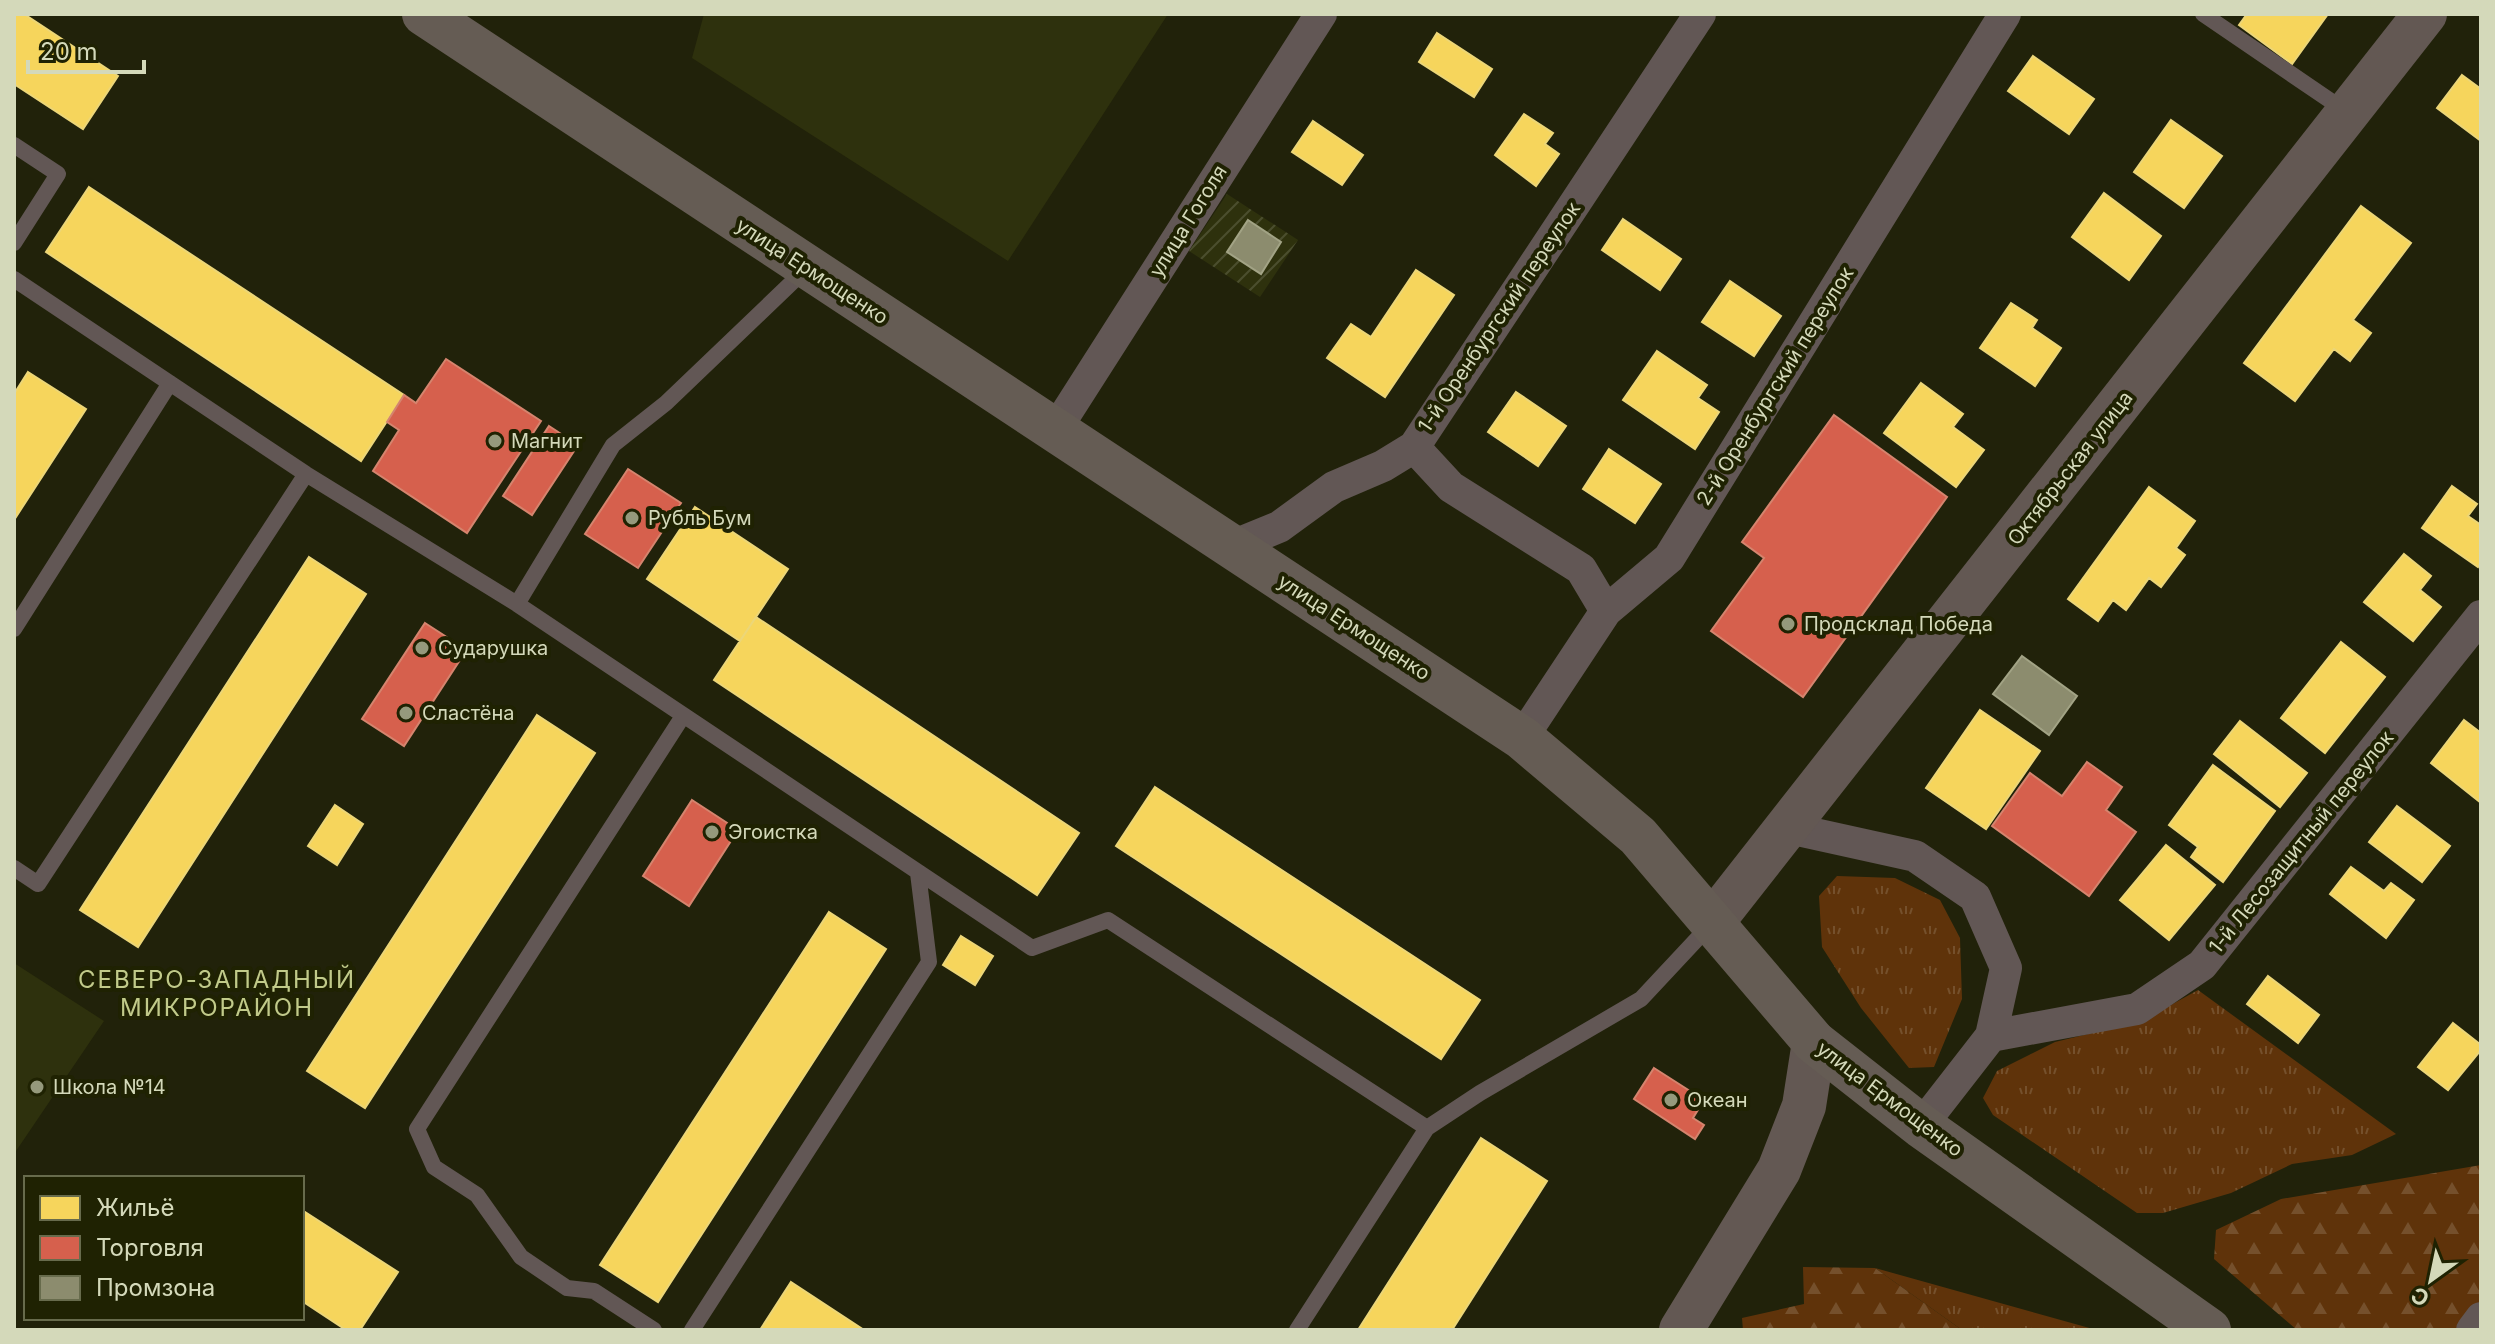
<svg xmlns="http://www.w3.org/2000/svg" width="2495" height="1344" font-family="Inter,sans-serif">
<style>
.built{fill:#2e310d}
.industrial{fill:url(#industrial-furrows)}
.grass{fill:url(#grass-tufts)}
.forest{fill:url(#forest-firs)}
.homes{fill:#f6d55c;stroke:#ecd678;stroke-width:2}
.shops{fill:#d6604d;stroke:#d5846e;stroke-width:2}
.industry{fill:#8c8c6e;stroke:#a2a385;stroke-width:2}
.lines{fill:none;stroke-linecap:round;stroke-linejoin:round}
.lane{stroke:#625755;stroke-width:16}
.street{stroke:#625755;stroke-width:32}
.secondary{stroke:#635853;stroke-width:44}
.highway{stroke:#655c54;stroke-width:44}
.poi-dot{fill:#95997c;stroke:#1f2202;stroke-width:3}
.labels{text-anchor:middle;stroke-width:8;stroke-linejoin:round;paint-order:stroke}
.street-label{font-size:20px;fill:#d4d9ba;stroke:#1f2202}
.poi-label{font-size:20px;fill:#d4d9ba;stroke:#1f2202;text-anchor:start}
.quarter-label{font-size:24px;letter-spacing:2px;fill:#c1ca8a;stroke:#1f2202}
</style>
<defs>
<pattern id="industrial-furrows" width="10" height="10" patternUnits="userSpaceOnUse" patternTransform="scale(2)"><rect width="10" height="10" fill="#2e310d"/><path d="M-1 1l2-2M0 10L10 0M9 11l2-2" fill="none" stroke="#4b4e2e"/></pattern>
<pattern id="grass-tufts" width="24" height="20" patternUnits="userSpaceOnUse" patternTransform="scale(2)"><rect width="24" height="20" fill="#5f330a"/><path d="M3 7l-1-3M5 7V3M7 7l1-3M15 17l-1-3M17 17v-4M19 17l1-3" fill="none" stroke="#75502c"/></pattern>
<pattern id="forest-firs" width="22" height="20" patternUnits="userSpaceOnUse" patternTransform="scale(2)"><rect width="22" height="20" fill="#5f330a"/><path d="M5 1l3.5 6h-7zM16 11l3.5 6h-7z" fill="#75502c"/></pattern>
</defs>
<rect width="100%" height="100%" fill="#21220a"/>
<path class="built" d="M704 14H1168L1008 261 692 58Z
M14 963 104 1021 14 1154Z"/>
<path class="industrial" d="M1227 194 1298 240 1260 297 1189 251Z"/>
<path class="grass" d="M1837 876 1895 878 1940 900 1960 938 1962 999 1934 1067 1909 1068 1861 1008 1822 947 1819 896Z
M2198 990 2396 1134 2352 1155 2292 1164 2231 1193 2163 1213H2137L1993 1115 1983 1098 1997 1071 2055 1042 2142 1021Z
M1875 1268 2093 1329V1330H1962Z"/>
<path class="forest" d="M2481 1165V1330H2297L2214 1259 2216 1230 2281 1199Z
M1803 1267 1875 1268 1962 1330H1743L1742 1318 1804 1304Z"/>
<path class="homes" d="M14 14H24L118 76 83 129 14 84Z
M2247 14H2328L2292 64 2239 25Z
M1437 33 1492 69 1474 97 1419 62Z
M2033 56 2094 99 2069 134 2008 91Z
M2462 75 2481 89V141L2437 108Z
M1524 114 1553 133 1545 144 1559 154 1536 186 1495 155Z
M2171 120 2222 156 2184 208 2134 172Z
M1313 121 1363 155 1342 185 1292 152Z
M89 187 404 395 361 461 46 252Z
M2104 193 2161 236 2129 280 2072 237Z
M2361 206 2411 243 2353 320 2371 333 2350 361 2334 349 2295 401 2244 363Z
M1623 219 1681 259 1660 290 1602 250Z
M1416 270 1454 295 1385 397 1327 358 1351 324 1371 337Z
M1730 281 1781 316 1754 356 1702 322Z
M2011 303 2037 320 2032 328 2061 348 2035 386 1980 348Z
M1657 351 1707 385 1698 398 1719 412 1695 449 1623 400Z
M28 372 86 409 14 520V394Z
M1921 383 1963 414 1953 427 1984 450 1956 487 1884 433Z
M1516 392 1566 426 1538 466 1488 432Z
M1609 449 1661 484 1635 523 1583 489Z
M2452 486 2477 504 2468 516 2481 525V562L2478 567 2422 528Z
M2149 487 2195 521 2176 548 2185 555 2161 587 2149 578 2126 610 2113 600 2098 621 2068 599Z
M695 507 788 569 740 641 647 579Z
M2404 554 2431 576 2420 590 2441 607 2413 641 2364 602Z
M309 557 366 594 138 947 80 910Z
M756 617 1079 833 1037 895 714 680Z
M2341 642 2385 677 2325 753 2281 718Z
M1980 710 2040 751 1986 829 1926 788Z
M537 715 595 753 365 1108 307 1071Z
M2464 720 2481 733V803L2431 763Z
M2240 721 2307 773 2280 807 2214 754Z
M2213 765 2275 811 2223 882 2191 857 2198 847 2169 825Z
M1155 787 1480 1000 1441 1059 1116 846Z
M335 805 363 824 337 865 308 846Z
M2397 806 2450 846 2422 882 2369 842Z
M2166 845 2215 885 2169 940 2120 900Z
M2351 867 2384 891 2391 883 2414 900 2386 938 2330 894Z
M829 912 886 949 658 1302 600 1265Z
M961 936 993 956 975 985 943 965Z
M2268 976 2319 1015 2298 1043 2247 1004Z
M2453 1023 2481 1045V1050L2448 1090 2418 1067Z
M1481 1138 1547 1181 1452 1330H1358Z
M302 1210 398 1272 360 1330H346L302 1301Z
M791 1282 864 1330H760Z"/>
<path class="shops" d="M446 359 541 421 467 533 373 471 399 430 387 422 404 395 416 403Z
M1834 415 1947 497 1803 697 1711 631 1764 558 1742 542Z
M549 426 578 445 532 515 503 496Z
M628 469 681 503 638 568 585 534Z
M425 623 459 645 460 660 404 746 362 719Z
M2087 762 2122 787 2106 810 2136 832 2089 896 1992 826 2030 773 2062 796Z
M692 800 738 830 689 906 643 876Z
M1654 1068 1704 1100 1693 1118 1704 1125 1695 1139 1634 1099Z"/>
<path class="industry" d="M1248 220 1281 242 1261 274 1227 252Z
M2022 656 2077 696 2049 735 1993 694Z"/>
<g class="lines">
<path class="lane" d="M2203 14 2347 112
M14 145 58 174 14 243
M14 279 306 474 517 604 1032 948 1108 920 1427 1128 1297 1330
M517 604 613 445 666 403 806 269
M14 629 170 383
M14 868 38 884 306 474
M1427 1128 1480 1093 1641 999 1712 923
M654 1330 594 1291 567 1288 521 1257 477 1195 434 1167 417 1129 683 716
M692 1330 929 962 918 873"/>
<path class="street" d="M1056 429 1321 14
M1414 447 1451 487 1581 569 1606 611
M1232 546 1279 527 1334 487 1383 466 1414 447 1700 14
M1522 738 1606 611 1669 558 2005 14
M1788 828 1915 856 1975 897 2006 968 1991 1036 1921 1126
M1991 1036 2137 1009 2202 965 2481 616
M2472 1330 2481 1318"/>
<path class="secondary" d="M1714 920 2425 14
M1681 1330 1779 1170 1804 1106 1814 1042"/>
<path class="highway" d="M424 14 1522 738 1638 836 1814 1042 1921 1126 2209 1330"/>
</g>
<g class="poi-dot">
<circle cx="495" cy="441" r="8"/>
<circle cx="632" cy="518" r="8"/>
<circle cx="1788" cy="624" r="8"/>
<circle cx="422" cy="648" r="8"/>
<circle cx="406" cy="713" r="8"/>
<circle cx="712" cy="832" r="8"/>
<circle cx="37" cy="1087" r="8"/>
<circle cx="1671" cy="1100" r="8"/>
</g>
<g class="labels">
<g class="street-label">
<text transform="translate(1188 221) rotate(-58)" y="7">улица Гоголя</text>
<text transform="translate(812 271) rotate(33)" y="7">улица Ермощенко</text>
<text transform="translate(1499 317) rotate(-56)" y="7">1-й Оренбургский переулок</text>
<text transform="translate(1775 386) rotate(-58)" y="7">2-й Оренбургский переулок</text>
<text transform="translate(2070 468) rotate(-52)" y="7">Октябрьская улица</text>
<text transform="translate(1354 627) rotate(33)" y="7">улица Ермощенко</text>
<text transform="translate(2301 842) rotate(-51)" y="7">1-й Лесозащитный переулок</text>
<text transform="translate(1890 1099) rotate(37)" y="7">улица Ермощенко</text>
</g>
<g class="poi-label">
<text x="511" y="448">Магнит</text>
<text x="648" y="525">Рубль Бум</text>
<text x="1804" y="631">Продсклад Победа</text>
<text x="438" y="655">Сударушка</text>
<text x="422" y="720">Сластёна</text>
<text x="728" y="839">Эгоистка</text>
<text x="53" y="1094">Школа №14</text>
<text x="1687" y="1107">Океан</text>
</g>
<g class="quarter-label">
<text x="217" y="988">СЕВЕРО-ЗАПАДНЫЙ<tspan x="217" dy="28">МИКРОРАЙОН</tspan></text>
</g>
</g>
<rect width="2495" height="1344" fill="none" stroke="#d4d9ba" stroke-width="32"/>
<rect x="24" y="1176" width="280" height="144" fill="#1f2202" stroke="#676b4c" stroke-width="2"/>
<rect x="40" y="1196" width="40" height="24" fill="#f6d55c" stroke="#676b4c" stroke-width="2"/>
<text x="96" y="1216" font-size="24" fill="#d4d9ba">Жильё</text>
<rect x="40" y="1236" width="40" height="24" fill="#d6604d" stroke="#676b4c" stroke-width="2"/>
<text x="96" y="1256" font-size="24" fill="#d4d9ba">Торговля</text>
<rect x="40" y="1276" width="40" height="24" fill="#8c8c6e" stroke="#676b4c" stroke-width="2"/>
<text x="96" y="1296" font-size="24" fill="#d4d9ba">Промзона</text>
<g transform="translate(2431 1280) rotate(213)" stroke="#1f2202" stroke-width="6" paint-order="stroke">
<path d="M0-6L14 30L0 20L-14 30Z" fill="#d4d9ba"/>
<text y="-12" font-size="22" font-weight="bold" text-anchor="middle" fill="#d4d9ba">С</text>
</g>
<path d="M28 60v12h116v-12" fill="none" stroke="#d4d9ba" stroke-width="4"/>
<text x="40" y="60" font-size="24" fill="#d4d9ba" stroke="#1f2202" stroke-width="6" paint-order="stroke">20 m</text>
</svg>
